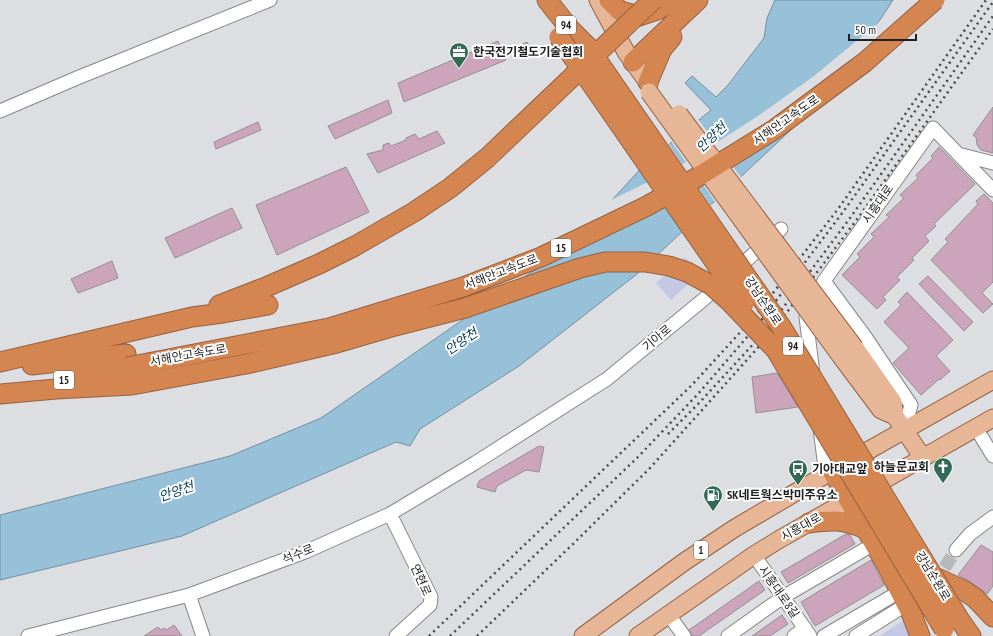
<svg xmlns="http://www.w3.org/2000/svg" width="993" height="636" font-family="'PT Sans Narrow','Noto Sans KR',sans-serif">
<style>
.green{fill:#c4c8e5}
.water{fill:#97c1d8;stroke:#7390a1}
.pier{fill:#dddee2}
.building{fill:#cca5bc;stroke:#938f91}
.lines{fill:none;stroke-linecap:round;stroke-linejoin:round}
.minor-tunnel{stroke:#b7b8bb;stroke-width:13;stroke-dasharray:13 6;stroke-linecap:butt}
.minor-casing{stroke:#87878b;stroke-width:15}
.major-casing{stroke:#956140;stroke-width:19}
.highway-casing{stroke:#956140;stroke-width:21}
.minor{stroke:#fff;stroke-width:13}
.major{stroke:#e6b696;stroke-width:17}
.highway{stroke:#d58550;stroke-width:19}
.rail{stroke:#4a4a4d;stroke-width:2.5;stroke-dasharray:2 4;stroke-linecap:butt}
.major-bridge-casing{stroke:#956140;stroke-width:19;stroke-linecap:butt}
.highway-bridge-casing{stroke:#956140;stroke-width:21;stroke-linecap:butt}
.major-bridge{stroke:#e6b696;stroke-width:17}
.highway-bridge{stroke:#d58550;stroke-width:19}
.labels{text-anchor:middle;stroke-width:4;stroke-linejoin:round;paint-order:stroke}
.shield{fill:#fff;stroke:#626264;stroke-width:1}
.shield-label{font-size:11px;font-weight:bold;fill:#1f1f21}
.poi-label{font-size:12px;font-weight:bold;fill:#1f1f21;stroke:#fff;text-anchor:start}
.street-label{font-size:12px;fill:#1f1f21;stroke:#fff}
.water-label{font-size:13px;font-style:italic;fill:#064058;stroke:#fff}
</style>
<rect width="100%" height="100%" fill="#dddee2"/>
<path class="green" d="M685 257 700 273 671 300 656 283Z
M905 619 912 636H880Z"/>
<path class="water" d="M775 0H893L862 47 831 75 825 98 637 274 519 366 420 429 410 446 396 442 182 536 0 580V515L230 456 321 418 572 244 644 165 711 110 685 83 692 76 716 97 728 85 764 38 767 18Z"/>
<path class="pier" d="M883 19 864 48 732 165 742 179 716 203 702 183 697 186 712 207 687 230 667 201 570 242 607 202 652 180 643 164 668 143 682 164 686 162 671 141 697 118 716 143 761 114 814 76Z"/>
<path class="building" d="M498 41 506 60 404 102 398 83Z
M527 42 532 53 522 58 516 47Z
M388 100 392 113 335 139 328 126Z
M993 107V153L981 150 977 145 976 137 973 135Z
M258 122 261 130 216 149 214 142Z
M437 131 445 143 378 173 367 154 383 150V145L389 143 391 146 406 140V138L415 134 419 139Z
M939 147 975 184 934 224 936 226 925 236 929 241 912 258 914 260 897 277 900 280 883 297 886 300 877 309 842 275 860 257 857 254 874 237 871 234 889 217 886 215 904 198 900 195 918 178 916 175 933 158 931 156Z
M346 167 369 212 277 255 256 205Z
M984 194 993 203V282L982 293 993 304 983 313 931 260 948 242 945 239 978 204 976 201Z
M232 208 242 228 175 258 165 238Z
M112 261 118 278 78 293 71 279Z
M928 276 973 322 964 331 919 284Z
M907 292 953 340 936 356 950 371 940 380 939 379 921 395 893 363 909 348 884 322 901 305 898 302Z
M777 373 798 407 756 413 752 377Z
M539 446 544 447 539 472 526 470 497 486 495 492 477 487 479 481Z
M846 534 850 535 855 544 788 583 781 572Z
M981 545 993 552V586L987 594 969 581 958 575Z
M871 560 884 585 815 626 801 602Z
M759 581 765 590 699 636H692L689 630Z
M782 615 788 624 770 636H752Z
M174 625 182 636H144L158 627 161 630 164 628 166 630Z"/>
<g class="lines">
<path class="minor-tunnel" d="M932 582 943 570 956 550"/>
<g class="minor-casing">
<path id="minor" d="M0 111 77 78 270 0
M958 154 993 163
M824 281 864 335 911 405 904 430
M813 374 806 317 824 281 933 128 993 190
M976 428 993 456
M820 429 826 475
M390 514 431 597 430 605 396 636
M956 550 970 534 993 517
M754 555 810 636
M189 595 203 636
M668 614 684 636
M28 636 189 595 305 552 390 514 475 463 607 379 704 299 781 229
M728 636 783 597 867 548
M794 636 805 628
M824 636 894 595
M856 636 899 609"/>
</g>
<g class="major-casing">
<path id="major" d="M598 0 626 52 649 84
M855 348 893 402 895 416 923 458
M842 358 881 410 895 416
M583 636 684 562 735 528 832 471 993 380
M638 636 754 555 780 539 993 418"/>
</g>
<g class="highway-casing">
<path id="highway" d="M547 0 570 29 588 47
M609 0 620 11 639 16 657 10 676 0
M633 62 698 0
M648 82 662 49 672 37
M219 305 266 287
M0 362 192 317 223 313 268 305
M32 365 126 354
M68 379 127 367
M0 394 56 389 132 385
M832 471 886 564 912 615 920 636
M809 523C832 520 843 519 865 529
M926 573 963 590 975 598 993 617
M959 619 971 636"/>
</g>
<use href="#minor" class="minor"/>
<use href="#major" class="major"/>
<use href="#highway" class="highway"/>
<path class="rail" d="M668 434 700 402 768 328 850 218 993 16
M429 636 692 385 756 315 838 209 986 0
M450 636 637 458 698 394 760 322 843 212 993 2
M477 636 573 544 650 468 772 332 858 218 993 29"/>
<g class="major-bridge-casing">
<path id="major-bridge" d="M649 92 842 358
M679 114 855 348"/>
</g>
<g class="highway-bridge-casing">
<path id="highway-bridge" d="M559 37 744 304
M588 47 782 328 959 619
M266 287 319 264 355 246 414 212 450 188 487 158 653 0
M127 367 329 328 463 287 541 257 647 206 691 181 775 129 865 62 935 0
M132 385 246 364 337 343 395 326 465 308 580 268 605 262H645L669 266 687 272 711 285 730 302 776 350 944 629"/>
</g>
<use href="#major-bridge" class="major-bridge"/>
<use href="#highway-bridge" class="highway-bridge"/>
</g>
<defs>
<g id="office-pin" transform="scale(1)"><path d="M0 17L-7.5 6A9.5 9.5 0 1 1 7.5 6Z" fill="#326b54" stroke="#fff"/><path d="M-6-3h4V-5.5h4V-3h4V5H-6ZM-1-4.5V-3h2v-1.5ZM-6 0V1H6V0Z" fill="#fff"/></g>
<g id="church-pin" transform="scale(1)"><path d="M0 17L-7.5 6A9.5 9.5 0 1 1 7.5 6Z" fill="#326b54" stroke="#fff"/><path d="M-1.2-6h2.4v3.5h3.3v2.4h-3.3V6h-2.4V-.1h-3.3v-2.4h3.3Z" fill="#fff"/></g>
<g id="bus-pin" transform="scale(1)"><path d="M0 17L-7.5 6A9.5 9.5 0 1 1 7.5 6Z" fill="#326b54" stroke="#fff"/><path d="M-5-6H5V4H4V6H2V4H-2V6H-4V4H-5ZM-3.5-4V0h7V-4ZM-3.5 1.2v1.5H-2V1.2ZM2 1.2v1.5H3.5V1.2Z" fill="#fff"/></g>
<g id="fuel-pin" transform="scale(1)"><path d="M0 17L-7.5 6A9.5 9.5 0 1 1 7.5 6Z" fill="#326b54" stroke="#fff"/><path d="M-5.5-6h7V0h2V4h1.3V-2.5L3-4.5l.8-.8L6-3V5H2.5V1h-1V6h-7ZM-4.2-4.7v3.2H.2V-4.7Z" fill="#fff"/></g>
</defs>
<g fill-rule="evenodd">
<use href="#office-pin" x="459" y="52"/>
<use href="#church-pin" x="943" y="467"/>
<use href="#bus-pin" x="798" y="469"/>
<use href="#fuel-pin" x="713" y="495"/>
</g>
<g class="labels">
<g class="shield">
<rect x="556" y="16" width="20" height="18" rx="3"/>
<rect x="551" y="239" width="20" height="18" rx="3"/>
<rect x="783" y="337" width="20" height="18" rx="3"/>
<rect x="54" y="371" width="20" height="18" rx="3"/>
<rect x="694" y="541" width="14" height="18" rx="3"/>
</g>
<g class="shield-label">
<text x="566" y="29">94</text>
<text x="561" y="252">15</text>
<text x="793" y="350">94</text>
<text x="64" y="384">15</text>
<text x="701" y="554">1</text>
</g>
<g class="poi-label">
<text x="473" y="56">한국전기철도기술협회</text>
<text x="929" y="471" text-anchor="end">하늘문교회</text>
<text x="812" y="473">기아대교앞</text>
<text x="727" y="499">SK네트웍스박미주유소</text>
</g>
<g class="street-label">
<text transform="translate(786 120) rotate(-35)" y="4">서해안고속도로</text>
<text transform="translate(878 204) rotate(-55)" y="4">시흥대로</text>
<text transform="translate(501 272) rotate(-21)" y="4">서해안고속도로</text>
<text transform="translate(763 301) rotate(56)" y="4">강남순환로</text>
<text transform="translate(657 338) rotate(-40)" y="4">기아로</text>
<text transform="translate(188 355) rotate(-10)" y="4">서해안고속도로</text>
<text transform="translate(801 527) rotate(-29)" y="4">시흥대로</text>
<text transform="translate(298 554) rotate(-22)" y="4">석수로</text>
<text transform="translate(933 576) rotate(59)" y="4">강남순환로</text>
<text transform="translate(421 580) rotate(66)" y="4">연현로</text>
<text transform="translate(779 592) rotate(55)" y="4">시흥대로8길</text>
</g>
<g class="water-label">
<text transform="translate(711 137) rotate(-43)" y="5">안양천</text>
<text transform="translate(461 341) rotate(-34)" y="5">안양천</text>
<text transform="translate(176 491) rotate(-19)" y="5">안양천</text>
</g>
</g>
<path d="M849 34v6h67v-6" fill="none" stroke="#1f1f21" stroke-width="2"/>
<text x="855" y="34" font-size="12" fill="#1f1f21" stroke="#ffffff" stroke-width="3" paint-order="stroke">50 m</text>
</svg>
